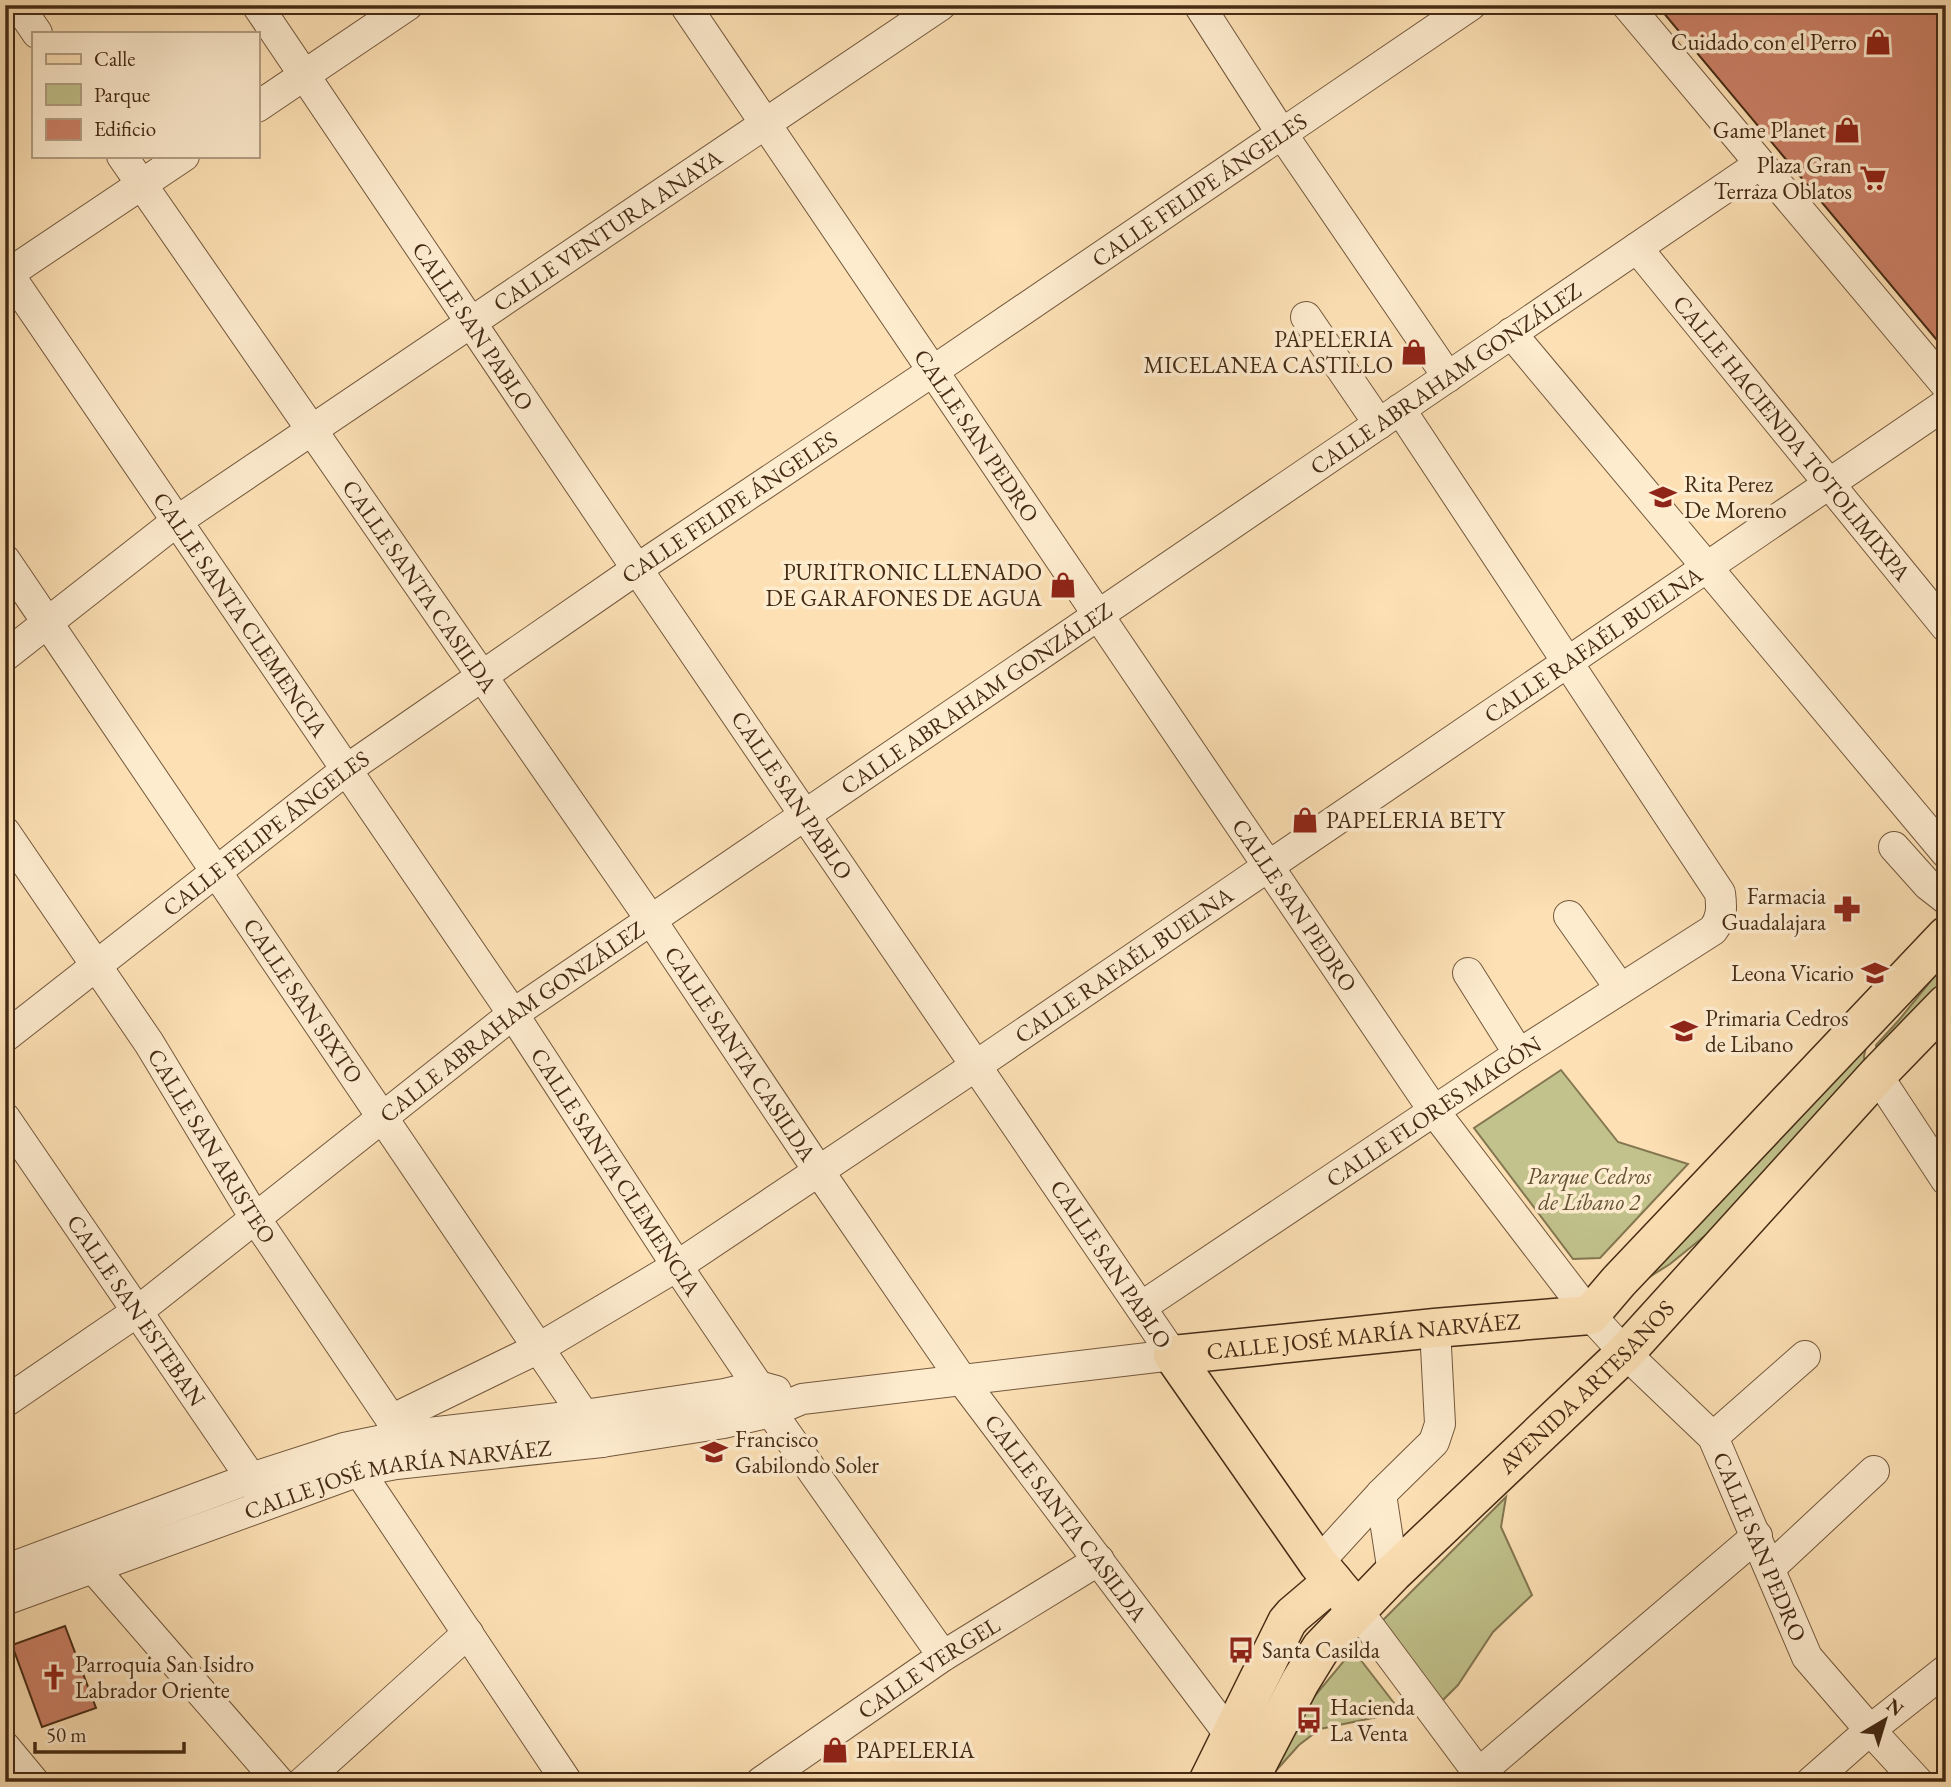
<svg xmlns="http://www.w3.org/2000/svg" width="1951" height="1787" font-family="'EB Garamond',serif">
<style>
.green{fill:#c1c28c;stroke:#837650;stroke-width:2}
.building{fill:#cc8168;stroke:#452b15;stroke-width:2}
.lines{fill:none;stroke-linecap:round;stroke-linejoin:round}
.minor-casing{stroke:#73583d;stroke-width:32}
.major-casing{stroke:#452b15;stroke-width:41}
.minor{stroke:#feeccf;stroke-width:30}
.major{stroke:#fde1b5;stroke-width:38}
.labels{text-anchor:middle;stroke-width:7;stroke-linejoin:round;paint-order:stroke}
.poi-label{font-size:23px;fill:#452b15;stroke:#feeccf;text-anchor:start}
.street-label{font-size:23px;fill:#452b15;stroke:#feeccf}
.park-label{font-size:23px;font-style:italic;fill:#645133;stroke:#feeccf}
</style>
<rect width="100%" height="100%" fill="#fde1b5"/>
<filter id="stains"><feTurbulence type="fractalNoise" baseFrequency=".00286" numOctaves="4"/><feColorMatrix values="0 0 0 0 .2 0 0 0 0 .09 0 0 0 0 .02 0 0 0 .5 -.17"/></filter>
<radialGradient id="worn" r=".72"><stop offset=".6" stop-color="#630" stop-opacity="0"/><stop offset="1" stop-color="#630" stop-opacity=".3"/></radialGradient>
<path class="green" d="M1946 962V992L1877 1051 1876 1045 1899 1020Z
M1867 1043 1864 1056 1865 1072 1712 1230 1670 1264 1624 1293Z
M1561 1070 1618 1142 1688 1164 1600 1258 1573 1259 1474 1128Z
M1506 1497 1501 1527 1532 1595 1493 1632 1458 1685 1441 1702 1378 1625Z
M1353 1650 1401 1712 1320 1729 1299 1745 1272 1775 1293 1722Z"/>
<path class="building" d="M1657 5H1946V351Z
M65 1626 96 1708 42 1727 12 1645Z"/>
<g class="lines">
<g class="minor-casing">
<g id="minor">
<path d="M18 5 37 33"/>
<path id="s1" d="M685 5 1434 1111 1590 1315 1625 1353 1713 1437 1807 1657 1870 1730 1918 1782"/>
<path d="M1199 5 1282 134 1448 377"/>
<path d="M1627 5 1946 385"/>
<path d="M257 107 408 5"/>
<path id="s2" d="M122 156 651 920 818 1170 962 1380 1230 1735"/>
<path id="s3" d="M1637 248 1946 627"/>
<path id="s4" d="M5 269 513 1014 677 1266 758 1386 771 1412 943 1656"/>
<path d="M5 276 184 156"/>
<path d="M1306 317 1379 424"/>
<path d="M1511 333 1946 853"/>
<path id="s5" d="M5 560 602 1442"/>
<path id="s6" d="M5 656 177 521 941 5"/>
<path id="s7" d="M5 832 149 1043 255 1218 403 1437"/>
<path d="M1894 847 1928 885 1946 899"/>
<path d="M1569 916 1620 988"/>
<path d="M1468 973 1519 1054"/>
<path id="s8" d="M5 1037 346 770 637 569 933 371 1471 5"/>
<path d="M1877 1075 1946 1180"/>
<path id="s9" d="M5 1118 251 1478 260 1494"/>
<path id="s10" d="M1141 1307 1519 1054 1713 930C1722 918 1722 908 1720 893L1400 409"/>
<path id="s11" d="M5 1402 138 1311 513 1014 1760 164"/>
<path id="s12" d="M391 1420 539 1348 677 1266 977 1065 1946 404"/>
<path d="M1713 1437 1805 1356"/>
<path d="M349 1456 567 1782"/>
<path d="M1381 1494 1393 1573"/>
<path d="M81 1554 279 1782"/>
<path d="M1318 1563 1381 1494 1434 1442 1440 1424 1435 1328"/>
<path d="M1770 1568 1874 1471"/>
<path d="M5 1570 251 1478 344 1448 403 1436 584 1415 724 1394 758 1386 776 1391"/>
<path id="s13" d="M5 1600 359 1471 396 1464 602 1442 724 1423 771 1412 802 1399 1173 1355 637 569 257 5"/>
<path d="M1357 1610 1485 1782"/>
<path d="M5 1747 34 1782"/>
<path d="M1479 1773 1757 1536"/>
<path d="M303 1782 468 1633"/>
<path id="s14" d="M761 1782 943 1656 1099 1560"/>
<path d="M1811 1782 1870 1730 1946 1670"/>
</g>
</g>
<g class="major-casing">
<g id="major">
<path id="s15" d="M1357 1610 1318 1563 1173 1355 1435 1328 1590 1315 1619 1281 1946 936"/>
<path d="M1208 1782 1287 1622 1293 1615 1333 1581"/>
<path id="s16" d="M1248 1782 1300 1682 1321 1648 1393 1573 1625 1353 1877 1075 1946 1004"/>
</g>
</g>
<use href="#minor" class="minor"/>
<use href="#major" class="major"/>
</g>
<defs>
<g id="shop-bare" transform="scale(2.1)"><path d="M-5-2.5h2.3a2.7 3.5 0 0 1 5.4 0H5L5.5 6h-11ZM-1.5-2.5h3a1.5 2.3 0 0 0-3 0Z" fill="#8f2418" stroke="#feeccf" stroke-width="2.5" paint-order="stroke"/></g>
<g id="supermarket-bare" transform="scale(2.1)"><path d="M-6-5.5h2.5l.6 2H6L4.5 2H-2.5L-4.4-4H-6ZM-1.5 3.2a1.3 1.3 0 1 0 .1 0ZM3 3.2a1.3 1.3 0 1 0 .1 0Z" fill="#8f2418" stroke="#feeccf" stroke-width="2.5" paint-order="stroke"/></g>
<g id="school-bare" transform="scale(2.1)"><path d="M0-5L7-2L0 1L-7-2ZM-4 1L0 2.5L4 1V4Q0 6-4 4Z" fill="#8f2418" stroke="#feeccf" stroke-width="2.5" paint-order="stroke"/></g>
<g id="pharmacy-bare" transform="scale(2.1)"><path d="M-2-6h4v4h4v4h-4v4h-4v-4h-4v-4h4Z" fill="#8f2418" stroke="#feeccf" stroke-width="2.5" paint-order="stroke"/></g>
<g id="bus-bare" transform="scale(2.1)"><path d="M-5-6H5V4H4V6H2V4H-2V6H-4V4H-5ZM-3.5-4V0h7V-4ZM-3.5 1.2v1.5H-2V1.2ZM2 1.2v1.5H3.5V1.2Z" fill="#8f2418" stroke="#feeccf" stroke-width="2.5" paint-order="stroke"/></g>
<g id="church-bare" transform="scale(2.1)"><path d="M-1.2-6h2.4v3.5h3.3v2.4h-3.3V6h-2.4V-.1h-3.3v-2.4h3.3Z" fill="#8f2418" stroke="#feeccf" stroke-width="2.5" paint-order="stroke"/></g>
</defs>
<g fill-rule="evenodd">
<use href="#shop-bare" x="1878" y="42"/>
<use href="#shop-bare" x="1847" y="130"/>
<use href="#supermarket-bare" x="1873" y="178"/>
<use href="#shop-bare" x="1414" y="352"/>
<use href="#school-bare" x="1663" y="497"/>
<use href="#shop-bare" x="1063" y="585"/>
<use href="#shop-bare" x="1305" y="820"/>
<use href="#pharmacy-bare" x="1847" y="909"/>
<use href="#school-bare" x="1875" y="973"/>
<use href="#school-bare" x="1684" y="1031"/>
<use href="#school-bare" x="714" y="1452"/>
<use href="#bus-bare" x="1241" y="1650"/>
<use href="#church-bare" x="54" y="1677"/>
<use href="#bus-bare" x="1309" y="1720"/>
<use href="#shop-bare" x="835" y="1750"/>
</g>
<g class="labels">
<g class="poi-label">
<text x="1857" y="50" text-anchor="end">Cuidado con el Perro</text>
<text x="1826" y="138" text-anchor="end">Game Planet</text>
<text x="1852" y="173" text-anchor="end">Plaza Gran<tspan x="1852" dy="26">Terraza Oblatos</tspan></text>
<text x="1393" y="347" text-anchor="end">PAPELERIA<tspan x="1393" dy="26">MICELANEA CASTILLO</tspan></text>
<text x="1684" y="492">Rita Perez<tspan x="1684" dy="26">De Moreno</tspan></text>
<text x="1042" y="580" text-anchor="end">PURITRONIC LLENADO<tspan x="1042" dy="26">DE GARAFONES DE AGUA</tspan></text>
<text x="1326" y="828">PAPELERIA BETY</text>
<text x="1826" y="904" text-anchor="end">Farmacia<tspan x="1826" dy="26">Guadalajara</tspan></text>
<text x="1854" y="981" text-anchor="end">Leona Vicario</text>
<text x="1705" y="1026">Primaria Cedros<tspan x="1705" dy="26">de Libano</tspan></text>
<text x="735" y="1447">Francisco<tspan x="735" dy="26">Gabilondo Soler</tspan></text>
<text x="1262" y="1658">Santa Casilda</text>
<text x="75" y="1672">Parroquia San Isidro<tspan x="75" dy="26">Labrador Oriente</tspan></text>
<text x="1330" y="1715">Hacienda<tspan x="1330" dy="26">La Venta</tspan></text>
<text x="856" y="1758">PAPELERIA</text>
</g>
<g class="street-label">
<text dy="8" stroke="none"><textPath href="#s8" startOffset="1465">CALLE FELIPE ÁNGELES</textPath></text>
<text dy="8" stroke="none"><textPath href="#s6" startOffset="738">CALLE VENTURA ANAYA</textPath></text>
<text transform="translate(473 326) rotate(56)" y="8">CALLE SAN PABLO</text>
<text dy="8" stroke="none"><textPath href="#s11" startOffset="1768">CALLE ABRAHAM GONZÁLEZ</textPath></text>
<text dy="8" stroke="none"><textPath href="#s1" startOffset="520">CALLE SAN PEDRO</textPath></text>
<text dy="8" stroke="none"><textPath href="#s3" startOffset="245">CALLE HACIENDA TOTOLIMIXPA</textPath></text>
<text dy="8" stroke="none"><textPath href="#s8" startOffset="898">CALLE FELIPE ÁNGELES</textPath></text>
<text dy="8" stroke="none"><textPath href="#s2" startOffset="523">CALLE SANTA CASILDA</textPath></text>
<text dy="8" stroke="none"><textPath href="#s4" startOffset="418">CALLE SANTA CLEMENCIA</textPath></text>
<text dy="8" stroke="none"><textPath href="#s12" startOffset="1432">CALLE RAFAÉL BUELNA</textPath></text>
<text dy="8" stroke="none"><textPath href="#s11" startOffset="1200">CALLE ABRAHAM GONZÁLEZ</textPath></text>
<text transform="translate(792 795) rotate(56)" y="8">CALLE SAN PABLO</text>
<text dy="8" stroke="none"><textPath href="#s8" startOffset="331">CALLE FELIPE ÁNGELES</textPath></text>
<text dy="8" stroke="none"><textPath href="#s1" startOffset="1087">CALLE SAN PEDRO</textPath></text>
<text dy="8" stroke="none"><textPath href="#s12" startOffset="864">CALLE RAFAÉL BUELNA</textPath></text>
<text dy="8" stroke="none"><textPath href="#s5" startOffset="532">CALLE SAN SIXTO</textPath></text>
<text dy="8" stroke="none"><textPath href="#s11" startOffset="634">CALLE ABRAHAM GONZÁLEZ</textPath></text>
<text dy="8" stroke="none"><textPath href="#s2" startOffset="1090">CALLE SANTA CASILDA</textPath></text>
<text dy="8" stroke="none"><textPath href="#s10" startOffset="352">CALLE FLORES MAGÓN</textPath></text>
<text dy="8" stroke="none"><textPath href="#s7" startOffset="376">CALLE SAN ARISTEO</textPath></text>
<text dy="8" stroke="none"><textPath href="#s4" startOffset="1090">CALLE SANTA CLEMENCIA</textPath></text>
<text transform="translate(1111 1264) rotate(56)" y="8">CALLE SAN PABLO</text>
<text dy="8" stroke="none"><textPath href="#s9" startOffset="233">CALLE SAN ESTEBAN</textPath></text>
<text dy="8" stroke="none"><textPath href="#s15" startOffset="506">CALLE JOSÉ MARÍA NARVÁEZ</textPath></text>
<text dy="8" stroke="none"><textPath href="#s16" startOffset="525">AVENIDA ARTESANOS</textPath></text>
<text dy="8" stroke="none"><textPath href="#s13" startOffset="413">CALLE JOSÉ MARÍA NARVÁEZ</textPath></text>
<text dy="8" stroke="none"><textPath href="#s2" startOffset="1657">CALLE SANTA CASILDA</textPath></text>
<text dy="8" stroke="none"><textPath href="#s1" startOffset="1885">CALLE SAN PEDRO</textPath></text>
<text dy="8" stroke="none"><textPath href="#s14" startOffset="203">CALLE VERGEL</textPath></text>
</g>
<g class="park-label">
<text x="1589" y="1184">Parque Cedros<tspan x="1589" dy="26">de Líbano 2</tspan></text>
</g>
</g>
<rect width="1951" height="1787" fill="none" stroke="#fde1b5" stroke-width="28"/>
<rect x="7" y="7" width="1937" height="1773" fill="none" stroke="#452b15" stroke-width="3.5"/>
<rect x="14" y="14" width="1923" height="1759" fill="none" stroke="#452b15" stroke-width="2"/>
<rect x="32" y="32" width="228" height="126" fill="#feeccf" stroke="#b49f85" stroke-width="2"/>
<rect x="46" y="54" width="35" height="10" fill="#fde1b5" stroke="#b49f85" stroke-width="2"/>
<text x="94" y="66" font-size="21" fill="#452b15">Calle</text>
<rect x="46" y="84" width="35" height="21" fill="#c1c28c" stroke="#b49f85" stroke-width="2"/>
<text x="94" y="102" font-size="21" fill="#452b15">Parque</text>
<rect x="46" y="119" width="35" height="21" fill="#cc8168" stroke="#b49f85" stroke-width="2"/>
<text x="94" y="136" font-size="21" fill="#452b15">Edificio</text>
<g transform="translate(1885 1720) rotate(38)" stroke="#feeccf" stroke-width="5" paint-order="stroke">
<path d="M0-5L12 26L0 18L-12 26Z" fill="#452b15"/>
<text y="-10" font-size="19" font-weight="bold" text-anchor="middle" fill="#452b15">N</text>
</g>
<path d="M35 1742v10h149v-10" fill="none" stroke="#452b15" stroke-width="3.5"/>
<text x="46" y="1742" font-size="21" fill="#452b15" stroke="#feeccf" stroke-width="5" paint-order="stroke">50 m</text>
<rect width="100%" height="100%" filter="url(#stains)"/>
<rect width="100%" height="100%" fill="url(#worn)"/>
</svg>
